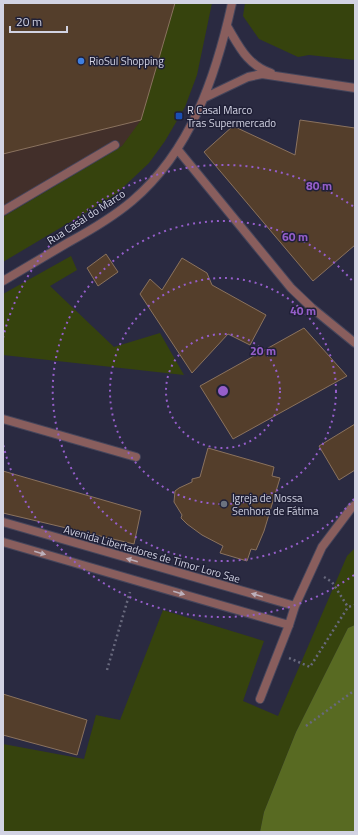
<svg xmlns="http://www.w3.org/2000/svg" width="358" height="835" font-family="'Titillium Web',sans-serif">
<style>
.commercial{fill:#422f2a}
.green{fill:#36430d}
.forest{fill:#586a22}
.building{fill:#543e2b;stroke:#8a725e}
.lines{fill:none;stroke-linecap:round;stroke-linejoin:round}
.lane-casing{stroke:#45455b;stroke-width:10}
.street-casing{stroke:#45455b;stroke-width:10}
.path{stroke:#68697d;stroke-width:2.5;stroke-dasharray:2 3;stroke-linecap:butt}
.lane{stroke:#895e5d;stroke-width:8}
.street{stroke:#895e5d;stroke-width:8}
.oneway{fill:#bcb0bb}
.ring{fill:none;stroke:#955eca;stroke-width:2;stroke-dasharray:2 4}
.shop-dot{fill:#3f7fe0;stroke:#202037;stroke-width:1.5}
.transit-dot{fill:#1a4fb4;stroke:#202037;stroke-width:1.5}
.worship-dot{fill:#6b7280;stroke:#202037;stroke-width:1.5}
.labels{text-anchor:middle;stroke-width:3;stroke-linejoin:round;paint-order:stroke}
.poi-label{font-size:11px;fill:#d2d3e3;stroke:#202037;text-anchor:start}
.street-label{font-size:11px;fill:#d2d3e3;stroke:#202037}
.centre{fill:#955eca;stroke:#202037;stroke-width:2}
.ring-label{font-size:12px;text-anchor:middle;font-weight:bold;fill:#955eca;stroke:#202037;stroke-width:3;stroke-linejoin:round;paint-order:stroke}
</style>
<rect width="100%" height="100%" fill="#2a2a41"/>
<path class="commercial" d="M3 3H175L141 120 142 124 122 146 3 217Z"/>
<path class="green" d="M175 3H212L197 75 185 107 165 141 149 163 114 196 3 262V217L122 146 141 120Z
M245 3H355V60L309 55 298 57 259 39 243 16Z
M71 256 77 270 50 286 114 347 160 333 184 375 3 355V294Z
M355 548V625L348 628 296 732 264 812 260 832H3V744L84 759 96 715 120 720 163 610 264 641 243 701 278 716 347 556Z"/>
<path class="forest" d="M355 625V832H260L264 812 296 732 348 628Z"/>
<path class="building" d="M3 3H175L141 120 3 154Z
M300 120 355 128V245L313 281 204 152 233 126 295 155Z
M106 254 118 272 98 286 87 268Z
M182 258 207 273 212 285 266 315 250 345 228 334 192 373 140 294 150 279 162 290Z
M304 328 347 376 233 439 200 386Z
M355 424V470L339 480 319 446Z
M208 448 274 467 272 476 280 478 264 531 256 550 251 549 247 561 220 553 223 546 202 535 187 524 181 518 182 515 174 502 175 491 179 488 192 482V479L200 477Z
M3 471 141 511 134 544 3 513Z
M3 694 87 720 77 755 3 735Z"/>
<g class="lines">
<g class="lane-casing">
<path id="lane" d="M3 211 115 145
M260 699 289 625"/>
</g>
<g class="street-casing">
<path id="street" d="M227 26C239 46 247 65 271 73
M204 98 248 77 262 74 355 88
M178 150 291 288 312 308 355 343
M3 281C25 268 47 255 69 242 91 230 113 217 132 201 191 151 216 76 232 3
M3 419 136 457
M3 522 295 606
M3 542 289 625 295 606 322 547 352 507 355 505"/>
</g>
<path class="path" d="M324 577 332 582 348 607
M289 658 310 667 348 607 355 605
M107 670 130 592
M306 726 355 690"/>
<use href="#lane" class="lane"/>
<use href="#street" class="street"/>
</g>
<defs><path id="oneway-solid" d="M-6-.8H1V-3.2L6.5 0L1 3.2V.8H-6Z"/></defs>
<g class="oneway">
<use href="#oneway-solid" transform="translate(40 553) rotate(16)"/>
<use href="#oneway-solid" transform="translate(132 560) rotate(-164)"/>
<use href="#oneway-solid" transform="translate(179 593) rotate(16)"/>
<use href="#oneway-solid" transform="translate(257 595) rotate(-164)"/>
</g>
<g class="ring">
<circle cx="223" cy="391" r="57"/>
<circle cx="223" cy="391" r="113"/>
<path d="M354 499A170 170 0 1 1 354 283"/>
<path d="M354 575A226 226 0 0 1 3 444M3 338A226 226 0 0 1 354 207"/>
</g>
<circle class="shop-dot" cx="81" cy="61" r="4"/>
<rect class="transit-dot" x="175" y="112" width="8" height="8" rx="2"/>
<circle class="worship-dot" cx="224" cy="504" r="4"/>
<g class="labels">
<g class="poi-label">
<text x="89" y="65">RioSul Shopping</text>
<text x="187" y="114">R Casal Marco<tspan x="187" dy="13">Tras Supermercado</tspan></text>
<text x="232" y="502">Igreja de Nossa<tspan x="232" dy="13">Senhora de Fátima</tspan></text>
</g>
<g class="street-label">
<text transform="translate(86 217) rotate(-33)" y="4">Rua Casal do Marco</text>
<text transform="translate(152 554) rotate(16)" y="4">Avenida Libertadores de Timor Loro Sae</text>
</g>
</g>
<circle cx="223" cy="391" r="6" class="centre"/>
<g class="ring-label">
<text x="319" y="190">80 m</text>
<text x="295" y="241">60 m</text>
<text x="303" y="315">40 m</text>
<text x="263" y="355">20 m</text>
</g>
<rect width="358" height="835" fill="none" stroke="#d2d3e3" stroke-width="8"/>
<path d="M10 26v6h57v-6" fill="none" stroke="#d2d3e3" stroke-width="2"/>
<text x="16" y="26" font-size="12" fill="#d2d3e3" stroke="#202037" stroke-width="3" paint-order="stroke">20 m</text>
</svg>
